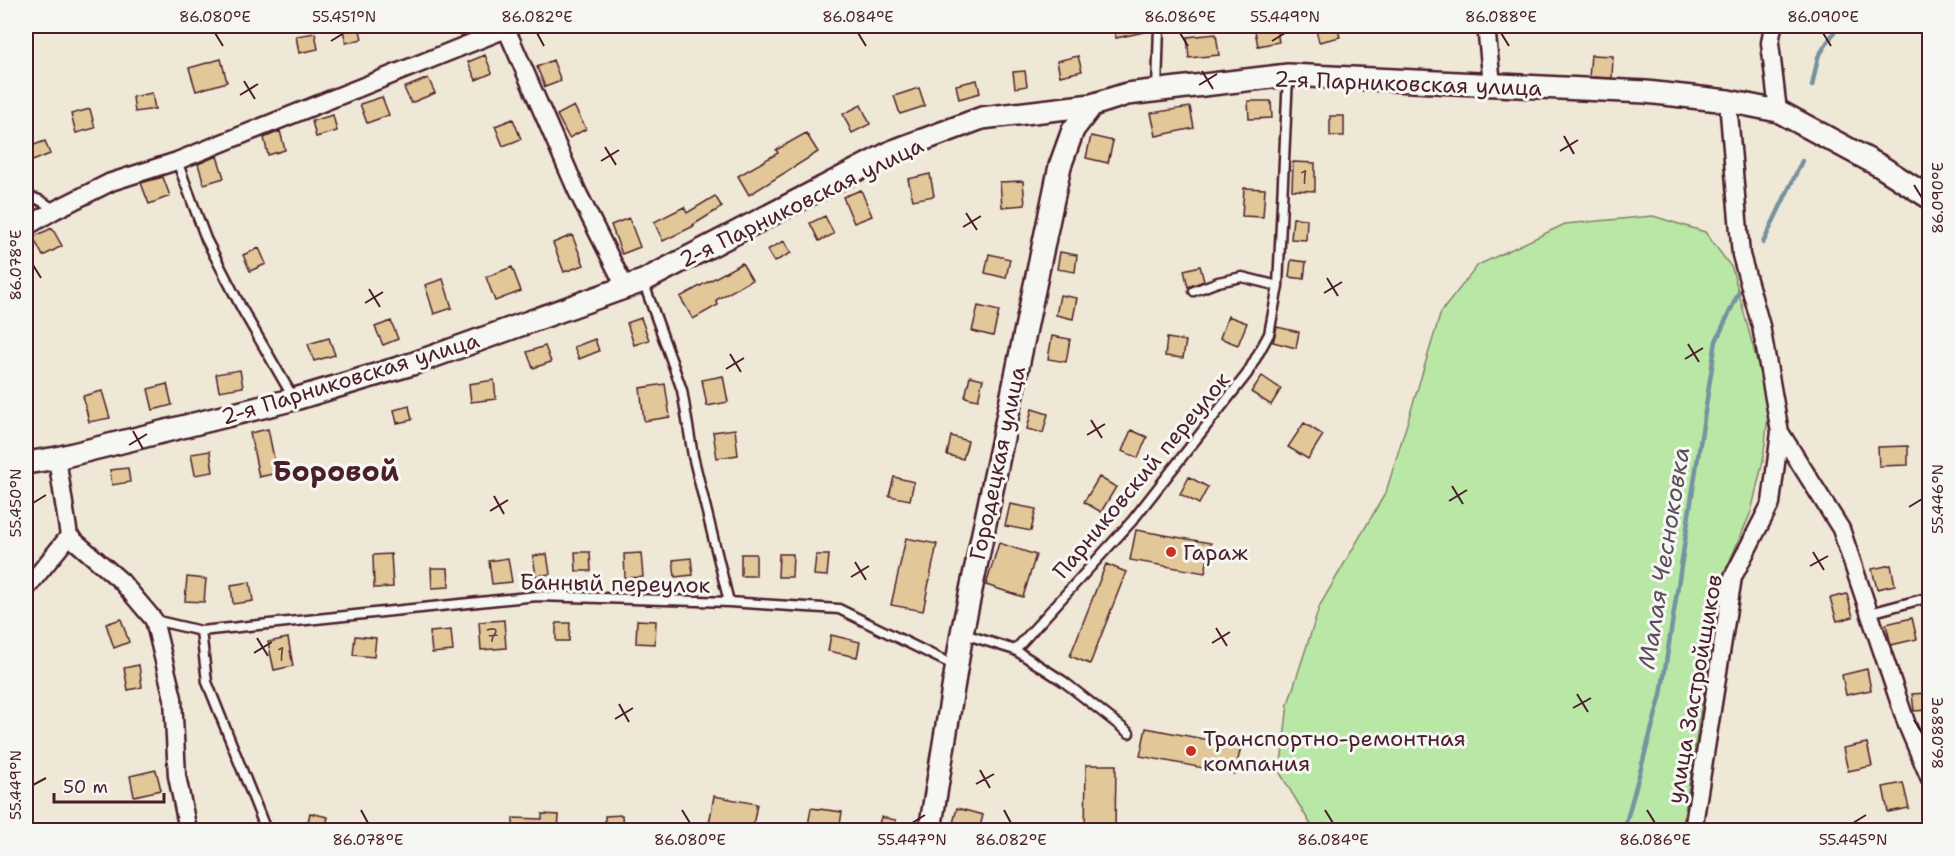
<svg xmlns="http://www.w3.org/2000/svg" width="1955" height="856" font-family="'Shantell Sans',sans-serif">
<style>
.green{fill:#b9e7a5;stroke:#828368;stroke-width:1.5}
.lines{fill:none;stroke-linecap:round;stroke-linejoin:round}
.stream{stroke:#7493a0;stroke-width:4.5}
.building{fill:#e2c898;stroke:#4a1f2b;stroke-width:1.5}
.service-casing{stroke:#4a1f2b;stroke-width:13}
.minor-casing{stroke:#4a1f2b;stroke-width:21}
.tertiary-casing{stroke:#4a1f2b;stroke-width:26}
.service{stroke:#f6f6f2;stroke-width:8}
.minor{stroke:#f6f6f2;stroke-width:16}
.tertiary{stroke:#f6f6f2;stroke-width:21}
.ticks{fill:none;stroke:#4a1f2b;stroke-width:2}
.poi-dot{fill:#c8321e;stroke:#f6f6f2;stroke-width:2}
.labels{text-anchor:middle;stroke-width:6;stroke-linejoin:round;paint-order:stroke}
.number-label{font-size:20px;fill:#704946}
.street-label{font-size:22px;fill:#4a1f2b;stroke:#f6f6f2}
.poi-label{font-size:22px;fill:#4a1f2b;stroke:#f6f6f2;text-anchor:start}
.water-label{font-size:24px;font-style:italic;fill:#5c4f5c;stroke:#f6f6f2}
.district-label{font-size:28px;font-weight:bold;fill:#4a1f2b;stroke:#f6f6f2}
.neatline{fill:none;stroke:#4a1f2b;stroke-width:2}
.ticks-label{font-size:15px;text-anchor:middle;fill:#4a1f2b}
</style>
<rect width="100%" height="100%" fill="#f0e8d7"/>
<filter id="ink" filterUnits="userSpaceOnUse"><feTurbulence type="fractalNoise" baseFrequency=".0167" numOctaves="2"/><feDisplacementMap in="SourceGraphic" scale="12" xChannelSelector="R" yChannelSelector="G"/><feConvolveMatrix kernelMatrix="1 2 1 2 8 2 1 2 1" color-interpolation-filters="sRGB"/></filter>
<g filter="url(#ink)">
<path class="green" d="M1653 216 1705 232 1732 268 1769 406 1763 461 1751 512 1721 581 1682 830H1314L1280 773 1288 704 1320 605 1386 492 1441 312 1478 265 1565 224Z"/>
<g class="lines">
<path class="stream" d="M1812 86 1818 57 1838 26
M1763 243 1802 161
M1624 830 1661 695 1716 341 1739 292"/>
</g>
<path class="building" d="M342 26H359L362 39 346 43Z
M1113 26H1149V31L1116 38Z
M1254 26H1276L1279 42 1258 46Z
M1315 26H1337L1340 37 1319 42Z
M315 33 318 49 299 53 296 36Z
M1216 34 1219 55 1189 58 1187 37Z
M485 55 492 73 476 80 468 62Z
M1591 55 1613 56 1612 78 1589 77Z
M1078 56 1082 71 1060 76 1057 61Z
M221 59 227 82 196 91 189 68Z
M553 60 561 81 545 87 537 67Z
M1025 71 1027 86 1015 88 1013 72Z
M428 78 435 93 411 103 404 88Z
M977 80 980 93 959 99 956 85Z
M919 88 925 106 900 114 894 96Z
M152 93 155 109 135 112 133 97Z
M382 97 389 115 367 123 360 104Z
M1248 101H1271L1272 118 1249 119Z
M861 105 870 124 852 133 843 114Z
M574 106 586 129 569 138 557 115Z
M1190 107 1194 128 1156 136 1151 113Z
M90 109 95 128 76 133 71 114Z
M333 115 337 131 316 137 312 121Z
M1330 116H1344V136H1330Z
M513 119 521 139 503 146 495 126Z
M280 131 285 150 268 155 264 138Z
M806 133 818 152 749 195 738 176 778 153 776 150Z
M1091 136 1113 141 1108 163 1086 158Z
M45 141 50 154 30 162 26 148Z
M217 156 224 178 204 184 198 164Z
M1293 162 1315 163V191L1292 190Z
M930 174 934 196 913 200 908 179Z
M163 177 170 196 149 204 141 183Z
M1023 181 1025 205 1002 207 1000 182Z
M1244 188 1265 189 1263 217 1242 216Z
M861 190 872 216 854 223 843 197Z
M715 196 722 207 693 225 694 226 663 241 654 222 684 207 687 213Z
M825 216 834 234 819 241 810 223Z
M629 218 640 247 622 254 611 225Z
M1293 218 1307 219 1306 240 1291 239Z
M52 228 62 246 43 256 33 237Z
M572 235 584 265 564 272 553 243Z
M784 241 791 253 774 262 767 250Z
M259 248 266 264 250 271 243 255Z
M1060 252 1077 255 1075 272 1057 269Z
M989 254 1010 259 1006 278 985 273Z
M1291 260 1306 262 1304 279 1289 277Z
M742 263 752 280 716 300 718 305 693 319 680 297Z
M1200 266 1204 281 1188 287 1184 270Z
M512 267 521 291 495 301 486 277Z
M443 279 452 308 434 314 425 285Z
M1060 295 1077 298 1073 319 1056 315Z
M978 306 999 311 993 336 972 331Z
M1228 316 1247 323 1238 345 1220 338Z
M641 318 649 340 634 345 627 323Z
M391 321 398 339 383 345 375 327Z
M1277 327 1299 332 1296 348 1273 342Z
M1052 336 1070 339 1066 362 1048 359Z
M329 338 335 355 314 361 308 344Z
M1167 338 1186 341 1183 358 1165 356Z
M595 339 599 351 579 359 574 347Z
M545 346 551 362 533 368 527 352Z
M240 370 243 387 219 391 216 374Z
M723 376 728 402 707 406 702 380Z
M970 376 983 379 978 400 965 397Z
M1262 376 1281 389 1271 405 1251 392Z
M494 380 496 399 471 402 469 384Z
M167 384 172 405 153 410 148 389Z
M665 384 670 417 644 421 640 388Z
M102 391 110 418 89 422 83 396Z
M409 406 412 420 397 423 394 410Z
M1032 409 1048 414 1043 433 1027 429Z
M1304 423 1323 435 1308 459 1288 447Z
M268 429 277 473 259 477 250 433Z
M735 429 738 455 717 458 713 432Z
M1131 430 1147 437 1138 458 1122 451Z
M951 436 968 441 963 459 947 455Z
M1908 446V465L1879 466 1878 447Z
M210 451 213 472 195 475 191 454Z
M128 468 130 482 112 485 110 470Z
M894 477 914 482 910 500 889 496Z
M1099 477 1116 487 1101 512 1084 502Z
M1189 477 1208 487 1199 504 1180 494Z
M1010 504 1036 509 1031 531 1005 526Z
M1136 530 1211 543 1205 573 1130 560Z
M906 538 937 544 923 611 891 605Z
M999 543 1036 555 1023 597 986 585Z
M575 552H590L591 571H576Z
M641 553 643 577 625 578 624 554Z
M391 554 393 587 374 588 373 555Z
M547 554 550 574 536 576 533 556Z
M741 554H756V576H741Z
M779 554H793L792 577H778Z
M816 555H829L827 576 814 575Z
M508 558 512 582 492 584 489 561Z
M691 558 693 575 675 577 673 560Z
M1106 564 1126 572 1090 664 1070 656Z
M1891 565 1895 585 1877 589 1872 569Z
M431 568H448L449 587 432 588Z
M187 577 206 579 204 602 185 601Z
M250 582 253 601 233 604 231 585Z
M1847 594 1853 617 1837 621 1830 598Z
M1912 618 1917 639 1891 645 1886 624Z
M121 619 129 642 114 648 106 624Z
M504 620 506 648 481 650 479 622Z
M637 620 656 621 655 644 636 643Z
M556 623H570L569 641H556Z
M451 630 453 651 432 653 430 632Z
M831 635 860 642 857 657 828 651Z
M355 636 376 638 374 657 353 655Z
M288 638 293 666 274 670 268 642Z
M139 665 142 687 128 690 124 668Z
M1867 669 1871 690 1846 695 1842 675Z
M1926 693 1928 710 1914 711 1912 694Z
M1146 728 1241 746 1235 774 1140 756Z
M1867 743 1872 766 1848 771 1843 748Z
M1086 765H1116L1115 831H1085Z
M156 770 161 790 134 796 130 776Z
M1903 783 1909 808 1888 812 1883 787Z
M714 796 757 804 752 831 709 824Z
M811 808 842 812 839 831 808 826Z
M957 808 983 815 979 831H951Z
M310 813 328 817 325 831H306Z
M542 814 559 815 558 831H513V818L542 819Z
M622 815 623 831H605V816Z
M881 817 896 820V831H877Z"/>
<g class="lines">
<g class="service-casing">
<path id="service" d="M1157 89 1159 26
M177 161 206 239 242 309 294 399
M26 197C36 196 46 204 55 210
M643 281 682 390 693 456 729 602
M1194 291 1218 282 1242 277 1278 286
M1870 613 1930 597
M154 620 201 631 537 596 729 602 839 609 955 666
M201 631 207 682 266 830
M964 634 1015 650 1132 521 1247 374 1269 334 1278 286 1288 76
M1015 650 1063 681 1129 733"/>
</g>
<g class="minor-casing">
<path id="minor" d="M505 26 577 191 625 287
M1486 26 1492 84
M1773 26 1770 43 1778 111
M26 227 55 210 111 182 177 161 506 29
M1780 432 1841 529 1907 725 1930 779
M57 458 69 536 121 581 154 620 173 698 177 776 188 830
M26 589 69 536
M1693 830 1733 577 1771 503 1780 432 1761 326 1741 255 1728 101"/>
</g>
<g class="tertiary-casing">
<path id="tertiary" d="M26 463 57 458 295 399 412 364 643 281 893 151 982 118 1092 105 1127 94 1288 75 1646 92 1728 101 1778 111 1880 166 1930 198
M930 830 962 633 1060 166 1073 130 1092 105"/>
</g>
<use href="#service" class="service"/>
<use href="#minor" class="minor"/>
<use href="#tertiary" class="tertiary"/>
</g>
</g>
<path class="ticks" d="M215 33 223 46M537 33 544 46M858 33 866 46M1180 33 1188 46M1501 33 1509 46M1823 33 1831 46M331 41 344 33M1272 41 1285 33M1202 71 1213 89M244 81 255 99M1199 85 1217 74M240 95 258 84M1564 136 1574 154M605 147 616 165M1560 151 1578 140M601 161 619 150M1914 185 1922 198M966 213 977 230M963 227 981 216M33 265 41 278M1327 278 1338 296M369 289 380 307M1324 293 1342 282M365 303 383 292M1688 344 1699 362M730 354 741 372M1685 359 1703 348M726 369 744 358M1091 420 1102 438M133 431 143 449M1087 435 1105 424M129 445 147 434M1452 486 1463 504M494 496 504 514M1449 501 1467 490M33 503 46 495M1909 507 1922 499M490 511 508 500M1813 552 1824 570M855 562 866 580M1810 566 1828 556M851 577 869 566M1216 628 1227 646M257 638 268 656M1212 643 1230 632M254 653 272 642M1577 694 1588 712M619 704 629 722M1573 708 1591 698M615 719 633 708M1914 720 1922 733M980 770 990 788M976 784 994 774M33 785 46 778M361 810 368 823M682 810 690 823M1004 810 1011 823M1325 810 1333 823M1647 810 1655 823M912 823 925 815M1853 823 1866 815"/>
<g class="poi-dot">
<circle cx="1171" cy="552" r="6"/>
<circle cx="1191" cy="751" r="6"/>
</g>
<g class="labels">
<g class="number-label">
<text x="1304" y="184">1</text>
<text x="492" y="642">7</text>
<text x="281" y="661">1</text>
</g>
<g class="street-label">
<text transform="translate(1408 83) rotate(2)" y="8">2-я Парниковская улица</text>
<text transform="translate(801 202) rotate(-26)" y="8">2-я Парниковская улица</text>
<text transform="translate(350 378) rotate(-17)" y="8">2-я Парниковская улица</text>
<text transform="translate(997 463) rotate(-78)" y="8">Городецкая улица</text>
<text transform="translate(1141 475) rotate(-50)" y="8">Парниковский переулок</text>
<text transform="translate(615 583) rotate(1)" y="8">Банный переулок</text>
<text transform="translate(1694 689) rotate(-80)" y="8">улица Застройщиков</text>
</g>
<g class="poi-label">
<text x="1183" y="560">Гараж</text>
<text x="1203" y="746">Транспортно-ремонтная<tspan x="1203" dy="25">компания</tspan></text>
</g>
<g class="water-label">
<text transform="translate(1664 558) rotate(-81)" y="8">Малая Чесноковка</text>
</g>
<g class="district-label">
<text x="336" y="481">Боровой</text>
</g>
</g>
<rect width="1955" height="856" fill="none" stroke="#f6f6f2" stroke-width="66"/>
<path d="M54 793v9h110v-9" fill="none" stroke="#4a1f2b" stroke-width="3"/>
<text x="63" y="793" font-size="18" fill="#4a1f2b" stroke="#f6f6f2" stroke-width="4.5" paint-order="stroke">50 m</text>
<rect x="33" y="33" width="1889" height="790" class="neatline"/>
<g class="ticks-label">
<text x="215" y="22">86.080°E</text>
<text x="344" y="22">55.451°N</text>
<text x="537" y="22">86.082°E</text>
<text x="858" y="22">86.084°E</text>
<text x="1180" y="22">86.086°E</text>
<text x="1285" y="22">55.449°N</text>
<text x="1501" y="22">86.088°E</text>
<text x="1823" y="22">86.090°E</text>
<text transform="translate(1938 198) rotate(-90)" y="5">86.090°E</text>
<text transform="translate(16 265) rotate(-90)" y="5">86.078°E</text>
<text transform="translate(1938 499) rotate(-90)" y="5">55.446°N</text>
<text transform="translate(16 503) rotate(-90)" y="5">55.450°N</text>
<text transform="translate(1938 733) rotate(-90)" y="5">86.088°E</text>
<text transform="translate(16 785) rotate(-90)" y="5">55.449°N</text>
<text x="368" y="845">86.078°E</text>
<text x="690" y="845">86.080°E</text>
<text x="912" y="845">55.447°N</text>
<text x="1011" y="845">86.082°E</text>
<text x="1333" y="845">86.084°E</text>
<text x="1655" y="845">86.086°E</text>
<text x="1853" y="845">55.445°N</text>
</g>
</svg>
